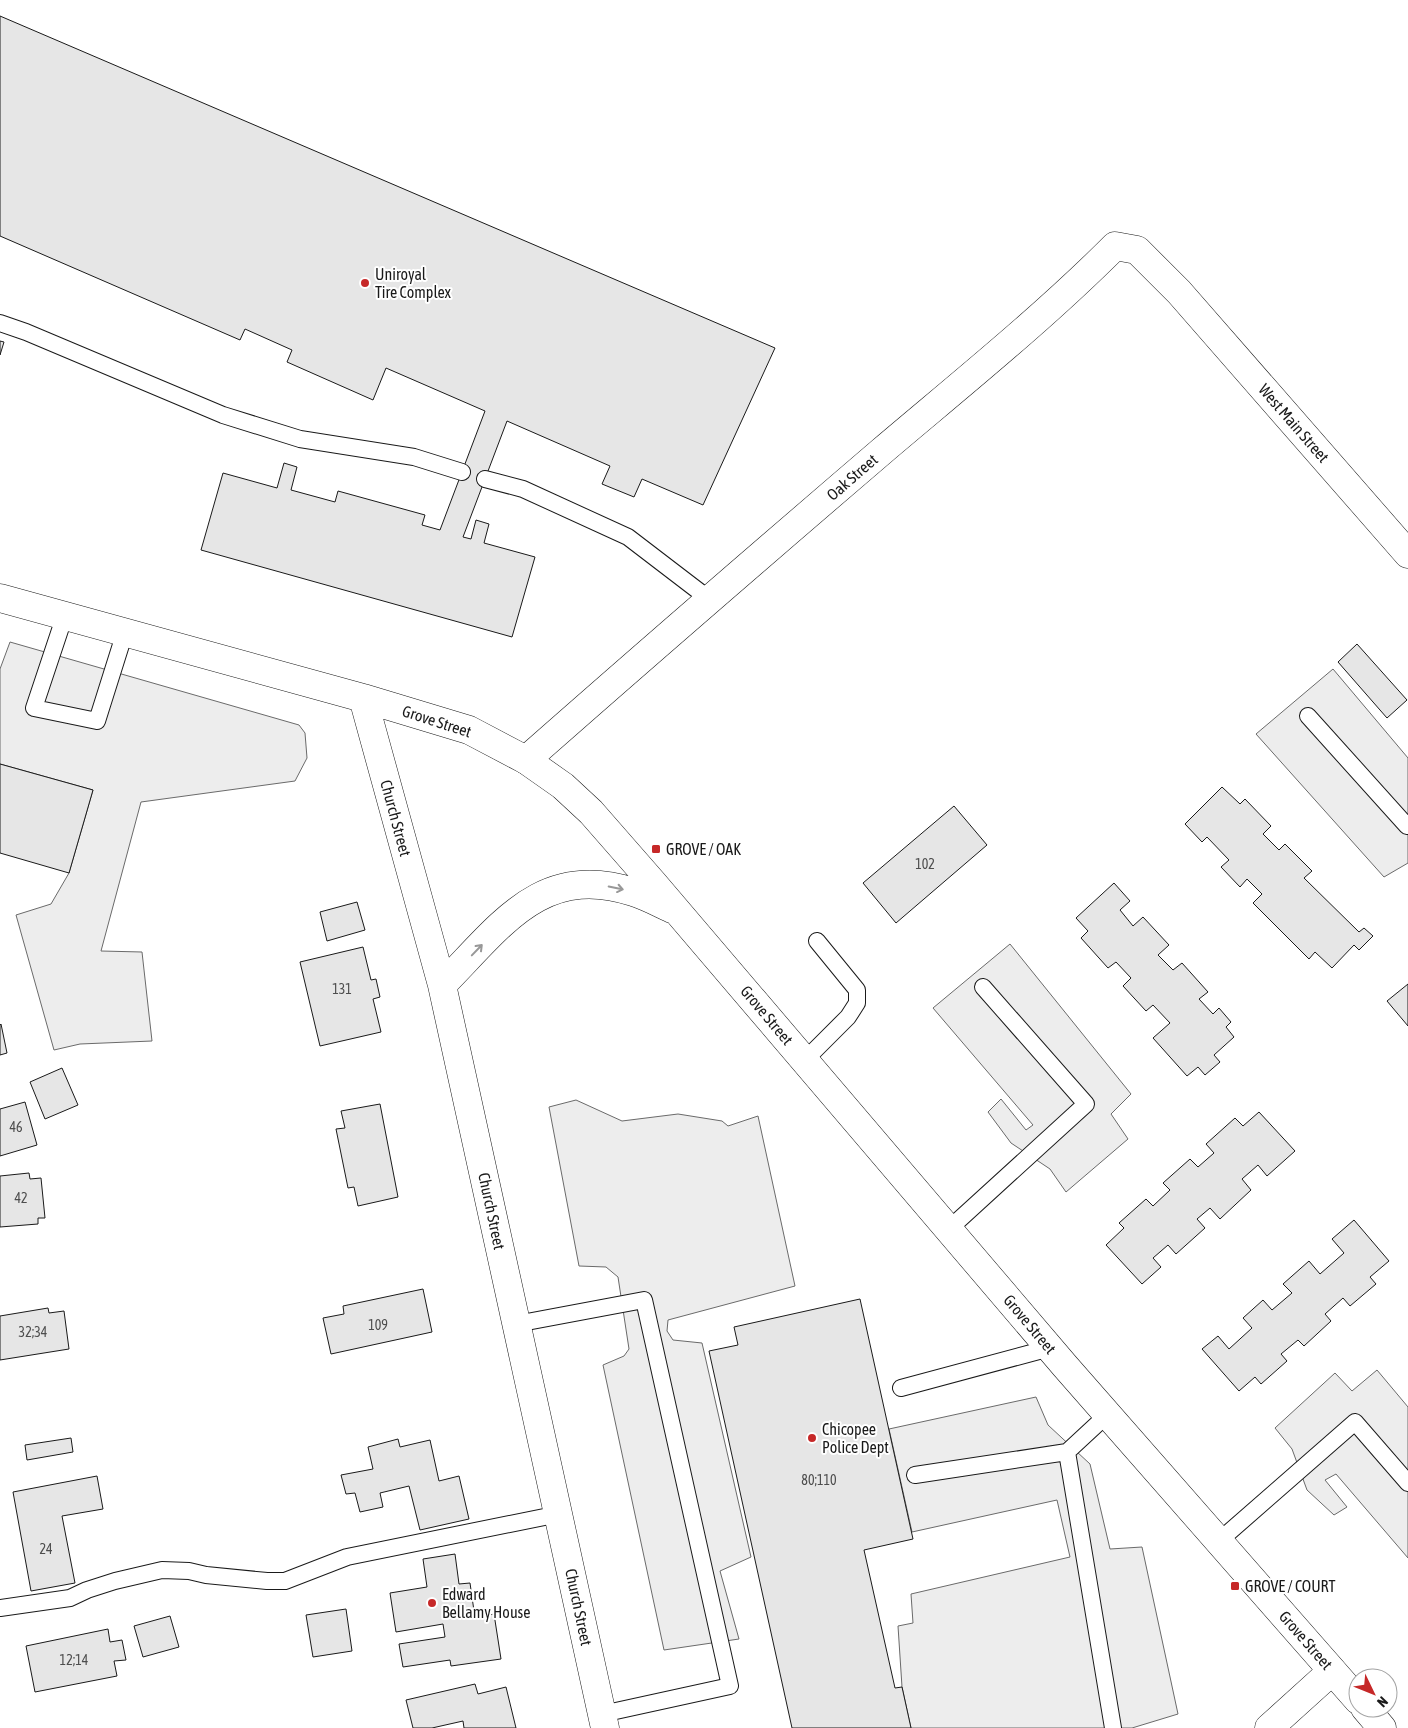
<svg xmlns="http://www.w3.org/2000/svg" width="1408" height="1728" font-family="'Asap Condensed',sans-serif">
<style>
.built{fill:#ededed;stroke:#6a6a6a}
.building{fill:#e6e6e6;stroke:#1a1a1a}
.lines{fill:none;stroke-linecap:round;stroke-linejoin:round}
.service-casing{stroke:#1a1a1a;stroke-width:18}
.minor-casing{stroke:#1a1a1a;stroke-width:29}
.tertiary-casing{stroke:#1a1a1a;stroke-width:29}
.secondary-casing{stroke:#1a1a1a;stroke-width:29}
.service{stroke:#fff;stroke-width:16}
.minor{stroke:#fff;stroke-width:28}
.tertiary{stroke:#fff;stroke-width:28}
.secondary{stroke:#fff;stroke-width:28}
.oneway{stroke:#989898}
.poi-dot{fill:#c62828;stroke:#fff;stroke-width:2}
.labels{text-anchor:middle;stroke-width:4;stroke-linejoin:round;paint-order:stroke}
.number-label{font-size:14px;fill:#4d4d4d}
.poi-label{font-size:16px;fill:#1a1a1a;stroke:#fff;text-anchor:start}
.street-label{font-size:16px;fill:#1a1a1a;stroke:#fff}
</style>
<rect width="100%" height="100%" fill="#fff"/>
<path class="built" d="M10 642 299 725 305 733 307 758 295 781 141 802 101 951 142 952 152 1041 80 1044 54 1050 16 915 51 904 69 873 93 790 0 764V669Z
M1333 669 1408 758V863L1384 877 1256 734Z
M1010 944 1131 1094 1111 1114 1128 1139 1066 1192 1050 1169 1011 1143 988 1112 1001 1099 1026 1130 1033 1125 933 1008Z
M576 1100 622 1121 678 1114 722 1121 728 1126 758 1116 795 1286 668 1320 667 1331 673 1340 702 1343 751 1557 720 1571 739 1639 664 1650 603 1365 624 1356 629 1349 618 1277 606 1267 579 1266 549 1107Z
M1377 1370 1408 1407V1558L1336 1474 1325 1480 1347 1507 1334 1515 1307 1490 1292 1449 1275 1428 1335 1373 1352 1391Z
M1036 1397 1048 1425 1090 1464 1110 1549 1142 1547 1178 1714 1132 1728H911L902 1687 898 1626 913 1623 911 1594 1070 1557 1057 1500 912 1532 889 1429Z"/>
<path class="building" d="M0 16 775 348 703 505 642 479 634 497 602 484 610 466 507 421 463 537 471 539 476 520 489 524 484 543 535 557 512 637 201 550 223 473 277 488 284 463 297 467 291 490 335 502 338 491 425 515 422 525 440 530 485 411 386 368 373 400 287 362 292 350 245 329 240 340 0 236Z
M0 341 4 342 0 355Z
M1357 644 1407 700 1387 718 1338 662Z
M0 764 93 790 69 873 0 853Z
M1222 787 1240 804 1245 799 1271 826 1263 834 1279 850 1285 844 1312 871 1304 878 1359 932 1364 928 1373 936 1359 950 1354 945 1332 968 1315 952 1309 959 1253 903 1262 894 1247 879 1240 887 1221 867 1229 860 1207 837 1202 842 1185 824Z
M954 806 987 845 896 923 863 883Z
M1114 883 1130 901 1120 910 1133 926 1143 917 1169 945 1158 955 1173 970 1182 963 1208 992 1199 999 1213 1014 1219 1008 1231 1022 1226 1027 1234 1037 1214 1055 1220 1062 1205 1075 1198 1067 1187 1076 1153 1038 1170 1023 1153 1005 1146 1011 1123 986 1131 978 1116 962 1108 968 1081 938 1088 931 1076 918Z
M357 902 365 930 327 941 320 912Z
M363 947 371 980 376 979 380 997 373 999 381 1032 320 1046 300 962Z
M1408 984V1026L1387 1001Z
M1 1024 7 1053 0 1055V1025Z
M62 1068 78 1105 45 1119 30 1082Z
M25 1102 37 1145 0 1156V1109Z
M380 1104 398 1197 358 1206 354 1187 348 1188 336 1129 345 1128 341 1111Z
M1259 1112 1295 1151 1267 1176 1258 1165 1242 1179 1251 1190 1220 1219 1210 1208 1197 1219 1205 1228 1176 1254 1168 1245 1153 1258 1161 1267 1142 1284 1106 1245 1124 1228 1119 1223 1146 1199 1153 1206 1170 1190 1163 1183 1190 1159 1198 1167 1214 1153 1206 1144 1235 1118 1243 1126Z
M29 1173 30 1179 41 1178 45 1218H38V1224L0 1227V1176Z
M1354 1220 1389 1261 1370 1277 1376 1284 1350 1306 1343 1298 1325 1314 1331 1321 1304 1346 1298 1340 1281 1354 1287 1361 1261 1384 1255 1377 1239 1391 1202 1349 1218 1336 1229 1349 1252 1328 1243 1318 1263 1300 1272 1310 1292 1293 1283 1284 1309 1261 1320 1274 1344 1253 1332 1239Z
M423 1289 432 1332 331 1354 323 1318 344 1314 343 1306Z
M860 1299 913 1539 864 1550 895 1688 902 1687 911 1728H792L709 1351 738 1345 734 1327Z
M48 1308 49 1313 64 1311 69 1349 0 1360V1316Z
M71 1438 73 1452 27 1460 25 1445Z
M398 1439 400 1447 430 1440 439 1481 459 1476 469 1519 420 1530 409 1486 380 1493 383 1507 360 1512 355 1493 346 1494 341 1475 373 1469 368 1447Z
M97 1476 103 1509 62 1516 75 1583 31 1591 13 1492Z
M455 1554 459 1584 470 1583 475 1618 494 1614 501 1659 451 1666 450 1660 403 1667 399 1644 445 1637 443 1624 396 1632 390 1593 427 1587 423 1559Z
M346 1609 352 1651 313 1657 306 1615Z
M170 1616 179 1647 143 1657 134 1626Z
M108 1629 110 1642 122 1640 126 1660 114 1661 117 1676 35 1692 26 1646Z
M475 1684 478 1694 506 1687 516 1728H464L463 1721 432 1728H413L406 1700Z"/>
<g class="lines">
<g class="service-casing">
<path id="service" d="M0 323 26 332 223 415 300 439 414 457 462 472
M485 479 523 489 628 537 709 599
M65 615 34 708 97 721 125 632
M1308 716 1407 826 1408 825
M805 1060 848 1017 857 1003V990L817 941
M949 1229 1086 1104 983 987
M516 1324 644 1300 730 1686 602 1714
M901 1388 1050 1348
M1108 1414 1067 1452 1113 1728
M915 1475 1067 1452
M1219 1541 1355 1422 1408 1483
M0 1608 70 1598 87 1590 115 1581 162 1570 189 1571 206 1575 267 1581H285L347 1557 559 1514"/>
</g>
<g class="minor-casing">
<path id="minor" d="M526 760C644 656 763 553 882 451 961 384 1042 319 1115 246L1137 250 1179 292 1408 554"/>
</g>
<g class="tertiary-casing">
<path id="tertiary" d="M1269 1728 1332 1671"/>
</g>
<g class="secondary-casing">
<path id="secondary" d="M0 598 363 698 469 730 526 760 563 786 591 812 654 884 1065 1366 1358 1700
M363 698 442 985 605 1728
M442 985C500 927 541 862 633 892 646 896 659 903 672 909
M1365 1708 1382 1728"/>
</g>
<use href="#service" class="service"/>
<use href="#minor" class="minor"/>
<use href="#tertiary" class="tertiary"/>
<use href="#secondary" class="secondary"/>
</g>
<defs><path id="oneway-shaft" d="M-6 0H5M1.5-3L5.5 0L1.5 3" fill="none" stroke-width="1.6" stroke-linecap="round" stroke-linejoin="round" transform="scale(1.25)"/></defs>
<g class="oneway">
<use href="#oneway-shaft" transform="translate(616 888) rotate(12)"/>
<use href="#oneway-shaft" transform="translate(477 950) rotate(-46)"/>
</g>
<g class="poi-dot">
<circle cx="365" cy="283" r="5"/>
<rect x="651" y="844" width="10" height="10" rx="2.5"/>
<circle cx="812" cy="1438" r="5"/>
<rect x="1230" y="1581" width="10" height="10" rx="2.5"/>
<circle cx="432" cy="1603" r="5"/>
</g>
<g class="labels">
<g class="number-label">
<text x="925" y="869">102</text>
<text x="342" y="994">131</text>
<text x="16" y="1132">46</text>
<text x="21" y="1203">42</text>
<text x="378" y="1330">109</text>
<text x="33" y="1337">32;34</text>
<text x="819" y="1485">80;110</text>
<text x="46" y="1554">24</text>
<text x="74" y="1665">12;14</text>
</g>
<g class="poi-label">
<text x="375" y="280">Uniroyal<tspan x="375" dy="18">Tire Complex</tspan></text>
<text x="666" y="855">GROVE / OAK</text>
<text x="822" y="1435">Chicopee<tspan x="822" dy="18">Police Dept</tspan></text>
<text x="1245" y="1592">GROVE / COURT</text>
<text x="442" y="1600">Edward<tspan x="442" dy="18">Bellamy House</tspan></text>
</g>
<g class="street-label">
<text transform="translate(1294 423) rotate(49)" y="6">West Main Street</text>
<text transform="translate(852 477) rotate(-41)" y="6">Oak Street</text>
<text transform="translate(437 721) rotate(18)" y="6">Grove Street</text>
<text transform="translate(396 818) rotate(75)" y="6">Church Street</text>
<text transform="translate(767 1015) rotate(50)" y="6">Grove Street</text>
<text transform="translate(492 1211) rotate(78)" y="6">Church Street</text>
<text transform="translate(1030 1324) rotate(50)" y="6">Grove Street</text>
<text transform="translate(579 1607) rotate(78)" y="6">Church Street</text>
<text transform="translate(1306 1640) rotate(49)" y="6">Grove Street</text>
</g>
</g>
<g transform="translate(1373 1693) rotate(133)"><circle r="24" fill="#ffffff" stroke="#a3a3a3"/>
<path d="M0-4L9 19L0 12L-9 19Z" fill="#c62828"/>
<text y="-8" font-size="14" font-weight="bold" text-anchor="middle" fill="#1a1a1a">N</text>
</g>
</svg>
